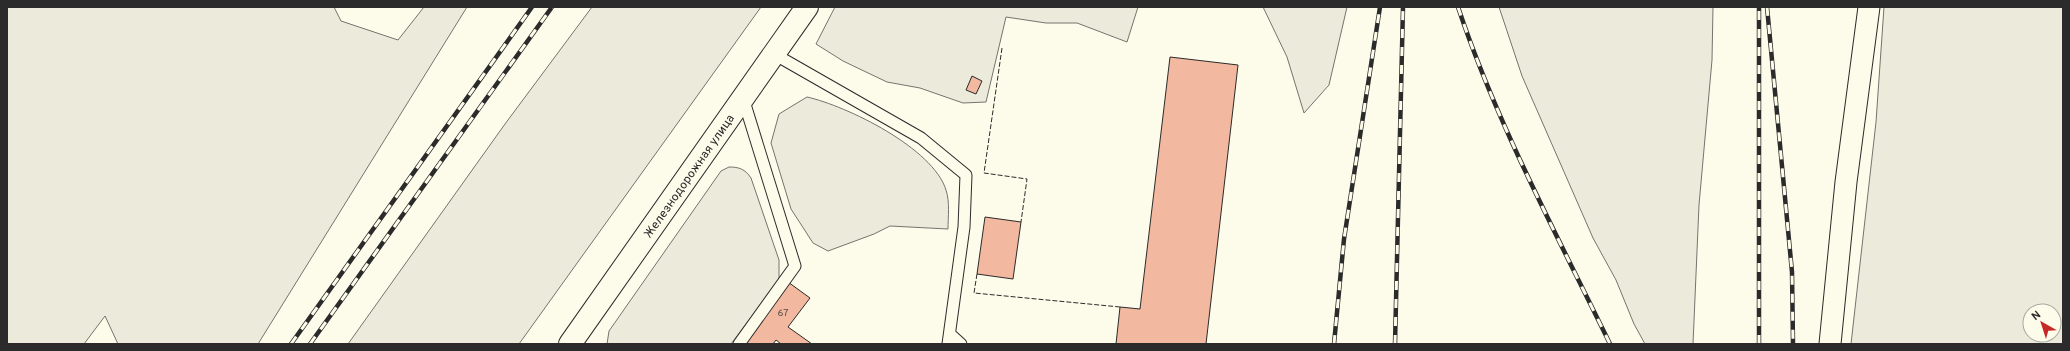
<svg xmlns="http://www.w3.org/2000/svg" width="2070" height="351" font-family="Overpass,sans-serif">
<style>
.green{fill:#ecebdb;stroke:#74746e;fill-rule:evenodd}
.building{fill:#f2b8a0;stroke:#2b2b2b}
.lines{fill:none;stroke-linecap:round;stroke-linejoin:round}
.service-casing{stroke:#2b2b2b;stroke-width:13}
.minor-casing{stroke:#2b2b2b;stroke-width:23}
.secondary-casing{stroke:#2b2b2b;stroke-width:24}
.service{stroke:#fdfbea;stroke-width:11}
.minor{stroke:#fdfbea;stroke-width:21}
.secondary{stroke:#fdfbea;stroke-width:22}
.rail-casing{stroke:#2b2b2b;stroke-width:4.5}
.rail{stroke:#fdfbea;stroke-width:3;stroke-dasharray:9;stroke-linecap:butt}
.fence{stroke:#2b2b2b;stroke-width:1;stroke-dasharray:5 2;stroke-linecap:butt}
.labels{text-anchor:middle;stroke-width:3;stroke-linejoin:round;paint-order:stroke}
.number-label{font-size:10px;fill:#5d4e48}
.street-label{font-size:12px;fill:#2b2b2b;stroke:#fdfbea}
</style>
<rect width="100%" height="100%" fill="#fdfbea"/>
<path class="green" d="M7 7H334L341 21 398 40 424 7H467L258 344H118L105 316 84 344H7Z
M592 7H761L519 344H348L505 124Z
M835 7H1138L1127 42 1077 23H1046L1006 17 986 102 963 103 920 88 887 82 843 61 816 44Z
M1263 7H1347L1329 85 1304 113 1287 57Z
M1499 7H1713L1712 60 1699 205 1693 344H1645L1634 324 1616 280 1593 238 1522 76Z
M1884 7H2063V344H1851L1876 122ZM2030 311H2054V335H2030Z
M807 97C847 106 933 148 946 190 950 202 948 217 948 229L890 226 874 234 828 251 813 243 791 209 771 143 779 114Z
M729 167C739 167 745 169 751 178L779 260V280L731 344H607L609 331 721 171Z"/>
<path class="building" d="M1170 57 1238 65 1206 344H1116L1120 307 1140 309Z
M972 76 982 81 976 94 966 90Z
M985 217 1021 222 1013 279 977 274Z
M788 282 810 298 788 327 812 344H781L776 340 773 344H743Z"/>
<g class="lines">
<g class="service-casing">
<path id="service" d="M774 54 921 138 966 175 964 227 948 344
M950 334 961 344
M739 344 795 266 743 98"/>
</g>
<g class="minor-casing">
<path id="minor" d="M1830 344 1846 182 1869 7"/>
</g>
<g class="secondary-casing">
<path id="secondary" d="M570 344 807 7"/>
</g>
<use href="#service" class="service"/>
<use href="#minor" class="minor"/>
<use href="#secondary" class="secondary"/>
<g class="rail-casing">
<path id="rail" d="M1458 7C1497 124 1556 233 1610 344
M1767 7 1792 272 1793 344
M291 344 532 7
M310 344 552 7
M1334 344 1344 239 1380 7
M1395 344 1403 7
M1759 344V7"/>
</g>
<use href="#rail" class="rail"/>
<path class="fence" d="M1002 48 984 173 1027 179 1021 222
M977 274 974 293 1120 307"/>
</g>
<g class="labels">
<g class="number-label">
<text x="783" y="316">67</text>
</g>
<g class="street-label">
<text transform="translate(689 176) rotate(-55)" y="4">Железнодорожная улица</text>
</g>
</g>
<rect width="2070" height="351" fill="none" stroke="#2b2b2b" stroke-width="16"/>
<g transform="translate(2042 323) rotate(321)"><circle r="19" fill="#fdfbea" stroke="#a9a89e"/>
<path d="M0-3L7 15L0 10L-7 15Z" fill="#c62828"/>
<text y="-6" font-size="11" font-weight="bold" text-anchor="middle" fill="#2b2b2b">N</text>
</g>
</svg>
